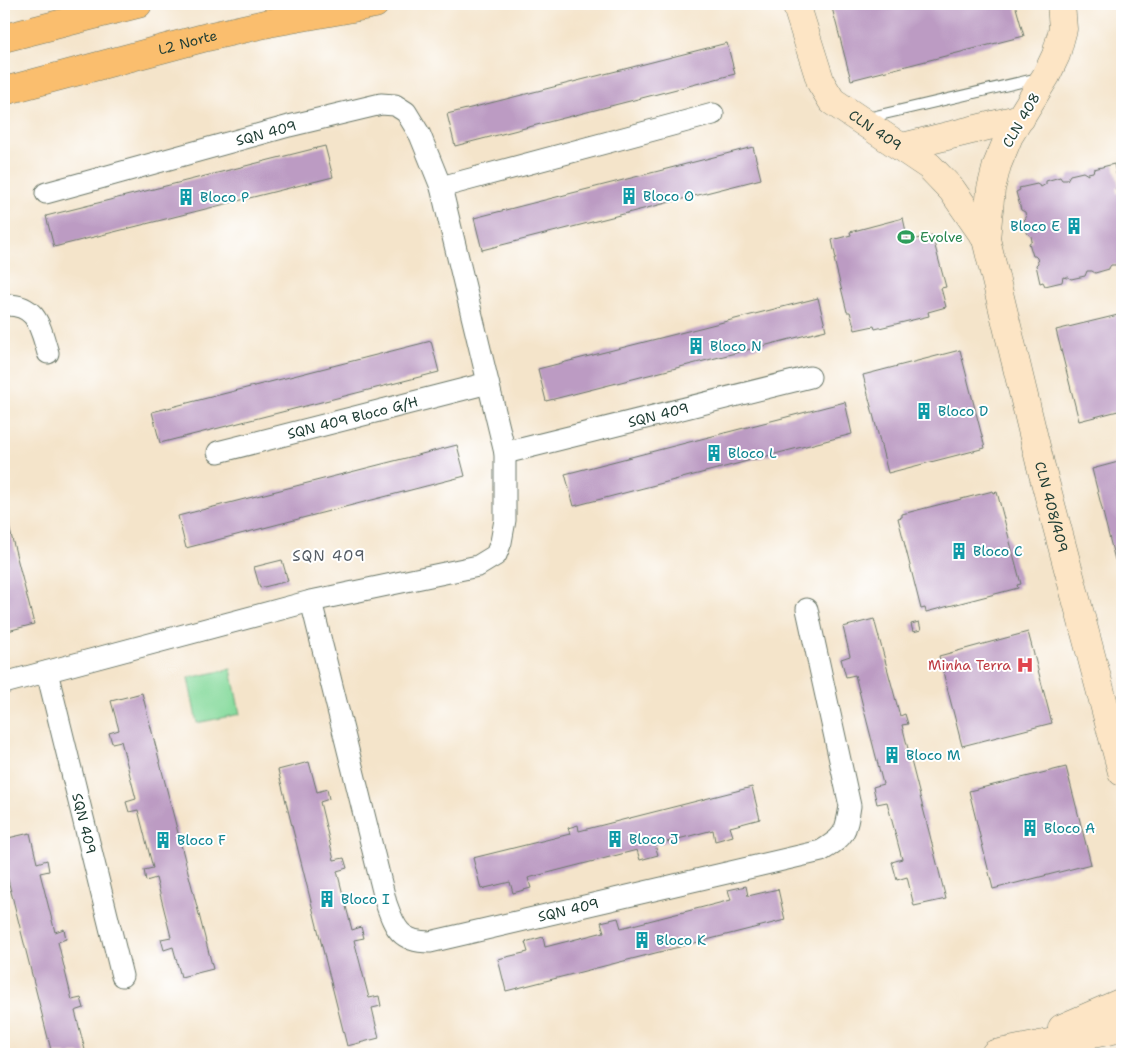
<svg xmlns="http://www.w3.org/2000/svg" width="1126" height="1058" font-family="'Shantell Sans',sans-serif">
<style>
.green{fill:#86da9c;stroke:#528c68}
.building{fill:#bc9bc3}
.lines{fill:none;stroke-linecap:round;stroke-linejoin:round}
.lane-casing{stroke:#6a7768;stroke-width:12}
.street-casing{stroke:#6a7768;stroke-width:23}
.secondary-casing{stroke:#6a7768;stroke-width:29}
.primary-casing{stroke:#6a7768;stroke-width:29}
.lane{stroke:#fff;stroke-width:10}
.street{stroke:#fff;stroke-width:21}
.secondary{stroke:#fde5c5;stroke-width:28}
.primary{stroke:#fabe6e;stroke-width:28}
.labels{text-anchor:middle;stroke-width:4;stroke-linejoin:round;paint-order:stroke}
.street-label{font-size:14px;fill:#1f3d34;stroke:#fff}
.culture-label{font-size:14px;fill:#0d838f;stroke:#fff;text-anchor:start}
.leisure-label{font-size:14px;fill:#27864d;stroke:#fff;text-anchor:start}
.health-label{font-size:14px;fill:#be3a42;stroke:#fff;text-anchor:end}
.neighbourhood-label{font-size:15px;letter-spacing:1px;fill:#565e66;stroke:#fff}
</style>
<rect width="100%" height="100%" fill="#fff"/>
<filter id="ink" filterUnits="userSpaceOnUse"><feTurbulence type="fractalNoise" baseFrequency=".02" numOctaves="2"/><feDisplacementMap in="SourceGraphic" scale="10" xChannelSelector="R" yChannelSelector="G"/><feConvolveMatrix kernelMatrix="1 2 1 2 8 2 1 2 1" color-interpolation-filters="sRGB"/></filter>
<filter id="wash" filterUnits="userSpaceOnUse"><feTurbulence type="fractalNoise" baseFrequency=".0096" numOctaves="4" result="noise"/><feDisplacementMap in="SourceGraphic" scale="20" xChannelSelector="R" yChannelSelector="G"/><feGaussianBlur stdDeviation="1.12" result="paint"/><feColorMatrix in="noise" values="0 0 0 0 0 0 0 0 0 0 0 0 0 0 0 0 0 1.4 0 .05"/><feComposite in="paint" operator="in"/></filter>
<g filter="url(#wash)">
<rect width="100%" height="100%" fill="#f4e4ca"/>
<path class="green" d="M231 669 240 714 197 723 188 678Z"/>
<g id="blocks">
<path class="building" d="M831 4H1015L1024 36 851 80Z
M727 43 735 74 455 146 447 114Z
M325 146 333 177 54 247 46 216Z
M753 147 761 179 482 250 474 218Z
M1114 164 1119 186 1116 188 1117 193 1122 195V266L1118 267 1116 265H1111L1109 268V269L1095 273 1092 271H1087L1085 276 1071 279 1067 276V278L1063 277 1062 282 1045 286 1043 282 1040 283 1036 265 1038 263 1037 258 1035 256H1033L1029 243 1032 241 1031 236 1027 233 1024 220 1026 218 1025 212 1021 210 1016 192 1020 190 1019 188 1037 184 1041 187 1046 184V181L1060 177 1062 180H1067L1070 175 1083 172 1088 175V173L1093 172 1094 169Z
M903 218 908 241 932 235 946 287 941 288 946 307 928 312 929 316 875 329 874 326 855 330 850 312H847L834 259H836L832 240 851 235 850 232Z
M818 298 826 330 546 401 538 369Z
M1122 314V410L1079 421 1056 330Z
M431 341 439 372 160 443 152 412Z
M960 350 985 448 888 473 863 375Z
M845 402 852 434 574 506 565 474Z
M457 445 465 476 186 548 178 516Z
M1122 461V558L1115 560 1092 469Z
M993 491 994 493 997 492 1021 584 1017 585 1018 588 926 612 925 608 921 609 898 518 902 517V514Z
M4 507 34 624 4 632Z
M282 560 288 581 260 588 254 567Z
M874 619 900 716 905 714 908 724 902 725 946 899 914 906 907 877 897 880 892 862 902 859 887 802 877 804 873 787 883 784 855 675 846 677 841 659 850 656 843 627Z
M919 622 921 630 913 632 911 624Z
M1028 632 1052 723 962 746 939 656Z
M142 693 213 969 181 977 173 947 164 950 161 939 171 937 156 878 146 881 144 870 153 868 138 810 129 812 126 802 136 799 121 741 112 743 109 733 119 730 111 701Z
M309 762 317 792 327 789 329 799 320 802 334 860 344 858 347 868 337 871 352 930 361 927 364 938 354 940 369 998 379 996 381 1006 372 1008 379 1038 347 1046 278 770Z
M1066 767 1091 864 993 889 969 791Z
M752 787 760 819 730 827 733 836 715 841 713 830 655 845 658 855 640 860 637 850 528 878 531 888 513 893 510 882 481 889 473 858 570 834 568 828 578 825 579 831Z
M30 833 37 863 47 860 49 871 40 873 55 932 64 929 66 939 58 942 72 1000 81 998 84 1008 75 1011 86 1054H52L4 864V839Z
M746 886 748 896 778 889 785 920 506 991 498 959 528 952 525 942 543 937 545 947 604 932 601 922 618 918 621 928 731 900 728 890Z"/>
</g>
</g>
<g filter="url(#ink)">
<use href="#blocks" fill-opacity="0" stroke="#6a7768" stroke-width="1"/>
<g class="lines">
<g class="lane-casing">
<path id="lane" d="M867 118 1038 78"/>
</g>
<g class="street-casing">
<g id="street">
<path d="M441 187 713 114"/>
<path d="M4 305C37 303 40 327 48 353"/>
<path id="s1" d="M218 452 488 383"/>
<path id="s2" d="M505 453 810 377"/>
<path id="s3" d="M311 601 386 903C395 929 401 942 430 942L821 851C845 837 846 832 850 806L807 609"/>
<path id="s4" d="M47 672 122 976"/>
<path d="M4 683 311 601 478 566 496 555 501 542 505 520V453L441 187 420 135 406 112 395 105 381 104 289 126 46 193"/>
</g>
</g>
<g class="secondary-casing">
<g id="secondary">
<path id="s5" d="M796 4 821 83 832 101 929 166 952 190 986 239"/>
<path id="s6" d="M1061 4 1063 29 1056 55 1046 76 1009 136 997 165 991 189 986 239 1040 463 1122 772"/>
<path d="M902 147 1021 118"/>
<path d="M1062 1028 1122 1002"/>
<path d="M995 1054 1122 1028"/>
</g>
</g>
<g class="primary-casing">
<g id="primary">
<path d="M4 38 138 4"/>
<path id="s7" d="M4 91 207 37 269 23 375 4"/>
</g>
</g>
<use href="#lane" class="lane"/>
<use href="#street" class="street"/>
<use href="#secondary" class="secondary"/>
<use href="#primary" class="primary"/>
</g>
</g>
<defs>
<g id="building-bare" transform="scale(1.35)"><path d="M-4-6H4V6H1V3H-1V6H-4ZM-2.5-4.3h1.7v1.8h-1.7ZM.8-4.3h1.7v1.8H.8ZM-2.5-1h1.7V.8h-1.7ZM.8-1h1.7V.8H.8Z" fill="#0f9aa8" stroke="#fff" stroke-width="2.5" paint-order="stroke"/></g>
<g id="stadium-bare" transform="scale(1.35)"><path d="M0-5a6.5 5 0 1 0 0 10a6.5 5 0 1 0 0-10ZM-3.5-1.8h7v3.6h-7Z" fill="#2e9e5b" stroke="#fff" stroke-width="2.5" paint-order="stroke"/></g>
<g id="hospital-bare" transform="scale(1.35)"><path d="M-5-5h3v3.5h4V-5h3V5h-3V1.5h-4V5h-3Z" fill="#e0444e" stroke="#fff" stroke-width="2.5" paint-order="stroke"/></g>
</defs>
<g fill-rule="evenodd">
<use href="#building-bare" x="629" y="196"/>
<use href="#building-bare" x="186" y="197"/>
<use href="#building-bare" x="1074" y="226"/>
<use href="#stadium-bare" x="906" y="237"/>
<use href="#building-bare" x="696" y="346"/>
<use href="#building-bare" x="924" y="411"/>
<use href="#building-bare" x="714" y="453"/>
<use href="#building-bare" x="959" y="551"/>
<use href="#hospital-bare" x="1025" y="665"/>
<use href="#building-bare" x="892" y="755"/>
<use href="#building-bare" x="1030" y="828"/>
<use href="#building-bare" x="615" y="839"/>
<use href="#building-bare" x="163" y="840"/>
<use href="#building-bare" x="327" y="899"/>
<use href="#building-bare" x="642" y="940"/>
</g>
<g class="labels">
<g class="street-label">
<text dy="5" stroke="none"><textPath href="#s7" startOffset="190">L2 Norte</textPath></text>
<text transform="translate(1021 120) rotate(-60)" y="5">CLN 408</text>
<text dy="5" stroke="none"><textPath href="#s5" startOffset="156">CLN 409</textPath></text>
<text transform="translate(266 133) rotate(-15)" y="5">SQN 409</text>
<text dy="5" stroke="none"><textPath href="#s2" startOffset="158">SQN 409</textPath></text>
<text dy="5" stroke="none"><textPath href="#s1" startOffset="139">SQN 409 Bloco G/H</textPath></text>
<text dy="5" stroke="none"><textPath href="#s6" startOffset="528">CLN 408/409</textPath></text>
<text dy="5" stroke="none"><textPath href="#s4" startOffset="156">SQN 409</textPath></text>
<text dy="5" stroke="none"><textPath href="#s3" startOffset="518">SQN 409</textPath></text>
</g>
<g class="culture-label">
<text x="643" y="201">Bloco O</text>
<text x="200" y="202">Bloco P</text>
<text x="1060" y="231" text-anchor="end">Bloco E</text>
<text x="710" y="351">Bloco N</text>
<text x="938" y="416">Bloco D</text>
<text x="728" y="458">Bloco L</text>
<text x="973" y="556">Bloco C</text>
<text x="906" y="760">Bloco M</text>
<text x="1044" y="833">Bloco A</text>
<text x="629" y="844">Bloco J</text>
<text x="177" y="845">Bloco F</text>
<text x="341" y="904">Bloco I</text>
<text x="656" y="945">Bloco K</text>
</g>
<g class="leisure-label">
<text x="920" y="242">Evolve</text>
</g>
<g class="health-label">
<text x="1011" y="670">Minha Terra</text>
</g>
<g class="neighbourhood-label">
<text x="329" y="561">SQN 409</text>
</g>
</g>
<rect width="1126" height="1058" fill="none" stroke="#fff" stroke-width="20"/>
</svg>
